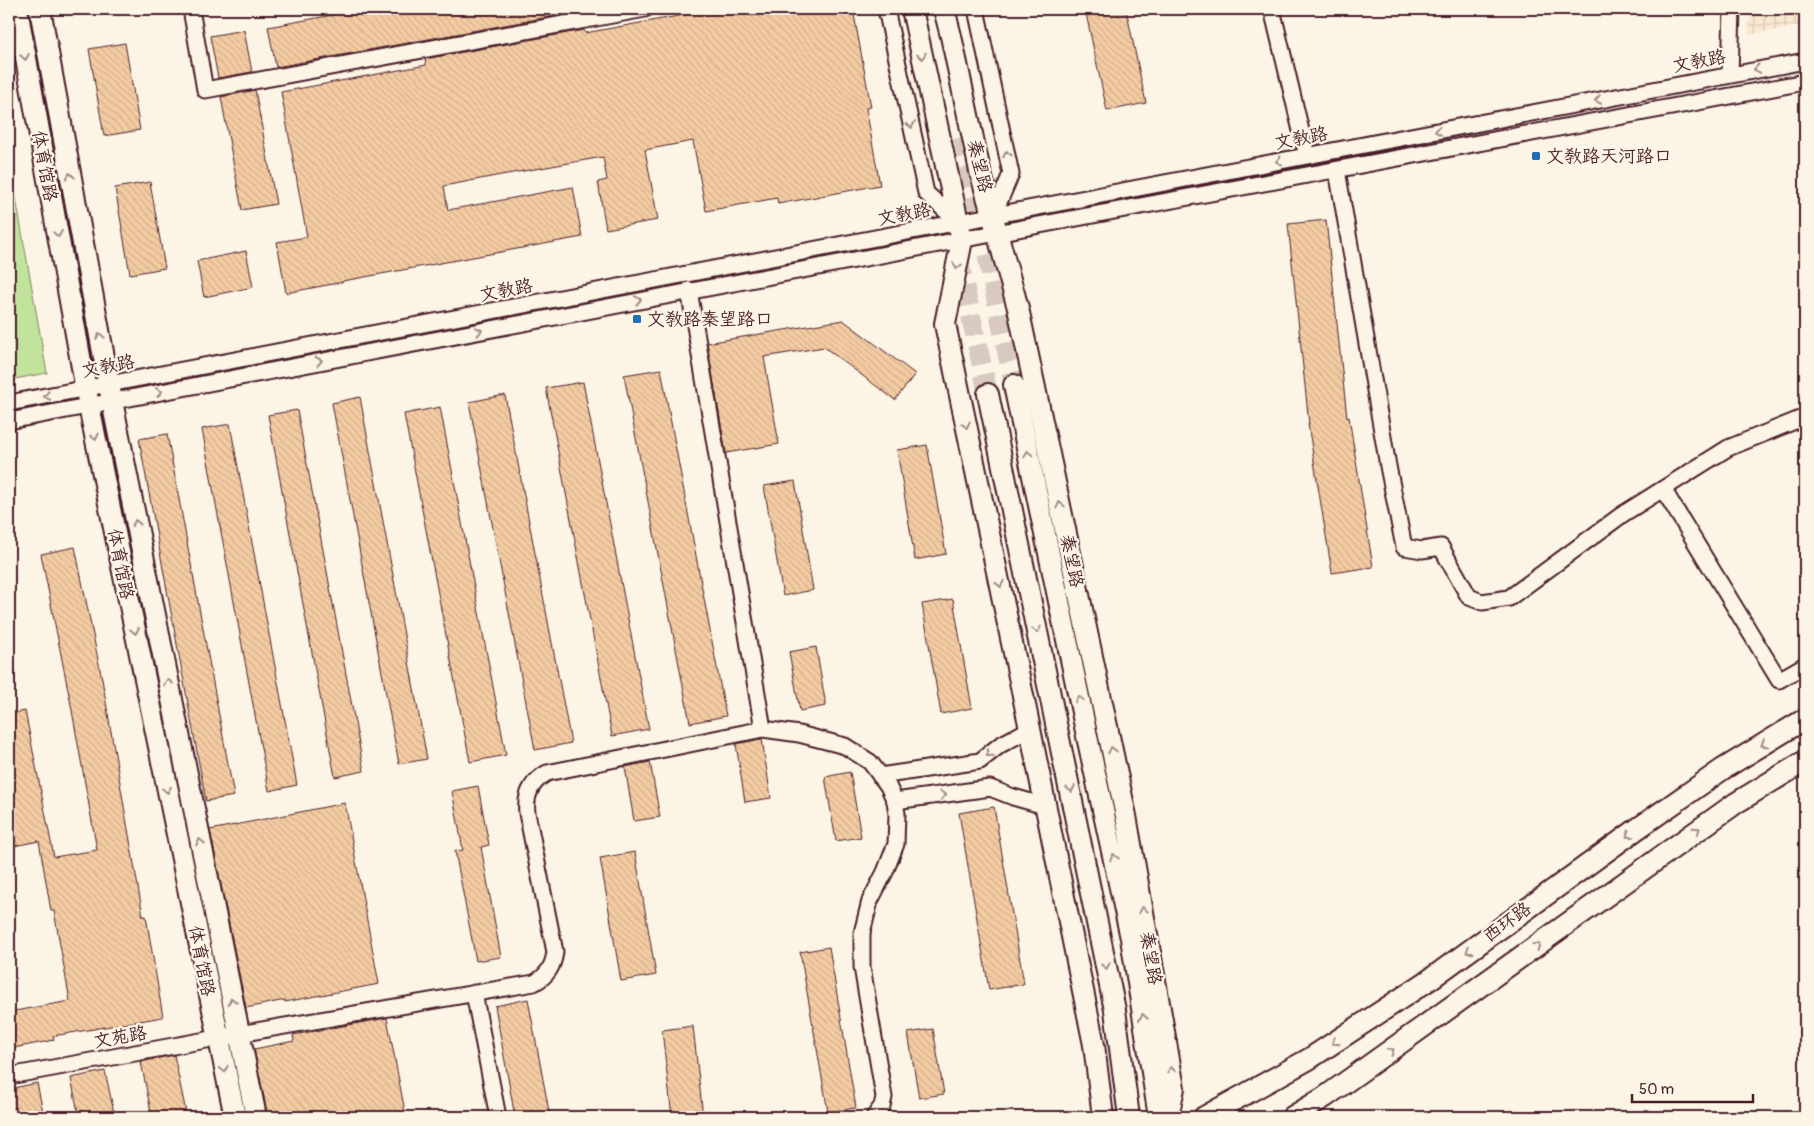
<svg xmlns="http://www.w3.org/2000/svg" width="1814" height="1126" font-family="Pangolin,'LXGW WenKai TC',sans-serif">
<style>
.industrial{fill:url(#industrial-grid)}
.pitch{fill:#c1e39c;stroke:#868164}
.building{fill:url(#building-back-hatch);stroke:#4a1f2b}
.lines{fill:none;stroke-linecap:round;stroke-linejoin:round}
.major-tunnel{stroke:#d8cac0;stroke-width:20;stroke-dasharray:20 10;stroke-linecap:butt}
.minor-casing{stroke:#4a1f2b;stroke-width:19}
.major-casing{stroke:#4a1f2b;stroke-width:24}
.minor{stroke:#fcf5e5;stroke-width:15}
.major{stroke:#fcf5e5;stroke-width:20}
.oneway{stroke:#a38a88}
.poi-dot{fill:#1f6fb2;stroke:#fcf5e5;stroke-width:2}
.labels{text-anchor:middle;stroke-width:4.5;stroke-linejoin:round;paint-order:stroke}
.street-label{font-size:18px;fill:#4a1f2b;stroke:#fcf5e5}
.poi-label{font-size:18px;fill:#4a1f2b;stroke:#fcf5e5;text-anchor:start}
</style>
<defs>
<pattern id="industrial-grid" width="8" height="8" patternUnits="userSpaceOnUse" patternTransform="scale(1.25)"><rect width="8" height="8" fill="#fae9d1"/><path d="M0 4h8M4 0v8" fill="none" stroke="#d8c7b4"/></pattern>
<pattern id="building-back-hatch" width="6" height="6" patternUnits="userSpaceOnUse" patternTransform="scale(1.25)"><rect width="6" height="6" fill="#f4cca3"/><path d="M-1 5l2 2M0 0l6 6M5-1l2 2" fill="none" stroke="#d3af8c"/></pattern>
</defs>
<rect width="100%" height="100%" fill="#fcf5e5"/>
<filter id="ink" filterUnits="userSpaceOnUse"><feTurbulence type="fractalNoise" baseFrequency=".02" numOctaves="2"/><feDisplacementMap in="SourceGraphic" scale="10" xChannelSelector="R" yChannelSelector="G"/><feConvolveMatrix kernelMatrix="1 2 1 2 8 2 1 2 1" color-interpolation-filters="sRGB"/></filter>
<g filter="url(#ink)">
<path class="industrial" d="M1750 9H1805V25L1748 35Z"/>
<path class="pitch" d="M9 159 47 373 9 380Z"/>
<path class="building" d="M365 9H580L581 11 276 67 268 27Z
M717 9H853L871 107 866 108 880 185 778 204 777 198 706 211 693 141 645 150 658 220 606 229 598 182 607 180 603 157 501 175 444 186 448 210 573 187 582 237 343 281V282L286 293 277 242 307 237 281 92 426 65 425 59 584 30 585 33Z
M1085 9H1126L1146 103 1107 111Z
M244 30 252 72 218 78 210 36Z
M125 43 140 130 104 136 89 49Z
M255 90 276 204 242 210 221 97Z
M150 182 165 268 130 274 115 188Z
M1326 220 1347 418 1349 417 1373 567 1332 573 1308 424H1309L1288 224Z
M246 251 253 287 204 297 197 261Z
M843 320 915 374 895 400 824 347 764 357 779 444 726 453 707 343Z
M661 369 726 716 690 723 624 375Z
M583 382 649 729 612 736 546 388Z
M505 395 571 743 535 750 469 402Z
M360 397 427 759 399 764 332 403Z
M440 407 506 755 470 762 404 414Z
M297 410 364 771 335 777 268 415Z
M230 424 297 785 269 791 202 429Z
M167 434 234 796 206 801 139 439Z
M927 445 946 554 915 560 897 450Z
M795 481 813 590 783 596 764 486Z
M75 547 102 679 143 916H146L163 1017 53 1036 54 1040 9 1049V1012L70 1001 54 911H51L39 841 9 847V714L25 711 54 857 97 850 71 705 41 554Z
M953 599 972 708 941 714 922 604Z
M816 647 826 706 800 711 789 652Z
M762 739 771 798 745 802 736 744Z
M650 762 660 817 634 821 625 767Z
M850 772 861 837 836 841 825 777Z
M478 786 489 845 481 847 501 957 476 961 455 851 463 850 452 791Z
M345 803 379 984 285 1002V1000L246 1008 210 830Z
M994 807 1024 984 989 990 959 813Z
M635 852 656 975 621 981 600 858Z
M829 947 856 1108 828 1112 800 952Z
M528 999 550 1117H515L495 1006Z
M387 1018 406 1117H268L254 1049 294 1041 293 1035Z
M693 1026 703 1117H672L662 1030Z
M933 1029 944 1094 919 1098 908 1033Z
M174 1055 187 1117H152L141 1062Z
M105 1071 115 1117H79L71 1078Z
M37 1083 44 1117H9V1089Z"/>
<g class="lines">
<path class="major-tunnel" d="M963 137 1014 385
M958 257 988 394"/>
<g class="minor-casing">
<path id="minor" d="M191 9 205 90 645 9
M886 9 926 193 959 223
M976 9 1011 174 993 216
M1272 9 1307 156
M1730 75 1732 9
M1337 170 1388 466 1404 547 1422 550 1441 547 1469 597 1482 602 1509 598 1623 514 1728 448 1805 417
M689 290 763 729
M9 403 1805 61
M9 421C607 307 1206 192 1805 82
M1663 489 1779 680 1805 665
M880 776 980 761 1000 745 1030 729
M895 801 990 788 1013 797 1045 806
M474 993 498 1117
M9 1076 239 1034 534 983C547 976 553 967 555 952L527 813C525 795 531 782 547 773L763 729 799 734 845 746 870 762 888 786 895 801 897 814 896 844 885 872 870 901 862 933V967L884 1097 882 1106 874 1117"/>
</g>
<g class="major-casing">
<path id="major" d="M17 9 89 406 235 1117
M40 9 112 401 256 1117
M912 9 962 240 945 324 1030 729 1094 1045 1103 1117
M944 9 951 36 980 171 1018 308 1126 816 1174 1088 1168 1117
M1014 385 1088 741 1131 938 1159 1117
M988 394 1115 1010 1129 1117
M1204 1117 1309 1059 1429 980 1637 829 1723 769 1805 719
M1292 1117 1325 1097 1736 803 1805 761"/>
</g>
<use href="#minor" class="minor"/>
<use href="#major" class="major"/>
</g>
<defs><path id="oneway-chevron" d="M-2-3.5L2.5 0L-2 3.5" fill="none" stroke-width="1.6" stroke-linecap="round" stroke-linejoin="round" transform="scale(1.25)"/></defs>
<g class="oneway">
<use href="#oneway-chevron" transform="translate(922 56) rotate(77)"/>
<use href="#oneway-chevron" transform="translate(25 57) rotate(80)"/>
<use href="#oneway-chevron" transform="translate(1757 69) rotate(170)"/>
<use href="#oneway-chevron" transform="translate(1598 100) rotate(169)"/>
<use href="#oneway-chevron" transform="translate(911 125) rotate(78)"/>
<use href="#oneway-chevron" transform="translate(1438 131) rotate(169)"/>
<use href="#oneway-chevron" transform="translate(1007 154) rotate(-102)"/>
<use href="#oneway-chevron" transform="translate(1279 161) rotate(169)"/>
<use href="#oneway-chevron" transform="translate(70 176) rotate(-100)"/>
<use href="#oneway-chevron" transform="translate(58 234) rotate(80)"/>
<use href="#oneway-chevron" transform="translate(957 266) rotate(102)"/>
<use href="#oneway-chevron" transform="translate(638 300) rotate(-11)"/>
<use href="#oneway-chevron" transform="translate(479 331) rotate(-11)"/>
<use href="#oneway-chevron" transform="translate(100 336) rotate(-100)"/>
<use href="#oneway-chevron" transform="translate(319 361) rotate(-11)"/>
<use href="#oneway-chevron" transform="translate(159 392) rotate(-11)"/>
<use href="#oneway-chevron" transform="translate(47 396) rotate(169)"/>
<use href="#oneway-chevron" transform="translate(966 425) rotate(78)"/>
<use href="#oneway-chevron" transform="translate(95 437) rotate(78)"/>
<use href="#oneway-chevron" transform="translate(1028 454) rotate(-102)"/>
<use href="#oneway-chevron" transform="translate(1060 505) rotate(-102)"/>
<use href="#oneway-chevron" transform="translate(136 523) rotate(-101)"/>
<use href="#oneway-chevron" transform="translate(1000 584) rotate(78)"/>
<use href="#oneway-chevron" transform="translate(1037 630) rotate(78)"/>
<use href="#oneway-chevron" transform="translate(135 631) rotate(79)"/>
<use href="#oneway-chevron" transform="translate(168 682) rotate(-101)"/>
<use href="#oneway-chevron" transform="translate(1079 699) rotate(-102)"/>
<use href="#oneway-chevron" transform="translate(1764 744) rotate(148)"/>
<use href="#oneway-chevron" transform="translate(1112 750) rotate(-102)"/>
<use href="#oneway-chevron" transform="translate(989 754) rotate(140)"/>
<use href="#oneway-chevron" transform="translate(1071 789) rotate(78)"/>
<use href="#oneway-chevron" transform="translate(167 790) rotate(79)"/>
<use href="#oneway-chevron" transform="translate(943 795) rotate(-8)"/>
<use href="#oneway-chevron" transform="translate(1697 830) rotate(-35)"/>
<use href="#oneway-chevron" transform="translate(1629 835) rotate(144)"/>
<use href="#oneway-chevron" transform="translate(200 842) rotate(-101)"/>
<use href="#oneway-chevron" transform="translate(1114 857) rotate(-102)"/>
<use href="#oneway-chevron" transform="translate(1143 910) rotate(-100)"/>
<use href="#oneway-chevron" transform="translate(1537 946) rotate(-36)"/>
<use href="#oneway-chevron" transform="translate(1469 951) rotate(144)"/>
<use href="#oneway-chevron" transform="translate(1106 966) rotate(79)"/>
<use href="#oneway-chevron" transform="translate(232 1001) rotate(-101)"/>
<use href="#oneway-chevron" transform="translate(1143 1017) rotate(-99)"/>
<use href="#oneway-chevron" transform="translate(1335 1042) rotate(146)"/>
<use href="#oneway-chevron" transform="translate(1391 1051) rotate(-36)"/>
<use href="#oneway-chevron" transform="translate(224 1069) rotate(78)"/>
<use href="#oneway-chevron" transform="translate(1171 1070) rotate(-100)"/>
</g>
</g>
<g class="poi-dot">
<rect x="1531" y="151" width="10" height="10" rx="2.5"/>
<rect x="632" y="314" width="10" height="10" rx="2.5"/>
</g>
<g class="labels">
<g class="street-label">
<text transform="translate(1699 61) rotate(-11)" y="6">文教路</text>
<text transform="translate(1301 138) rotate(-11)" y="6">文教路</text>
<text transform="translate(45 166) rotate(80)" y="6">体育馆路</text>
<text transform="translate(980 166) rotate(76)" y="6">秦望路</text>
<text transform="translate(904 214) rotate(-11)" y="6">文教路</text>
<text transform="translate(506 290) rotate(-11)" y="6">文教路</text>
<text transform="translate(108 366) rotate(-11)" y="6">文教路</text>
<text transform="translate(1072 561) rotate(78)" y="6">秦望路</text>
<text transform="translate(121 564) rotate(79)" y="6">体育馆路</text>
<text transform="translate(1507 922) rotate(-36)" y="6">西环路</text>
<text transform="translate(1151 958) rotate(80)" y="6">秦望路</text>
<text transform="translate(202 961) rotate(79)" y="6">体育馆路</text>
<text transform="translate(120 1037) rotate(-10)" y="6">文苑路</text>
</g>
<g class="poi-label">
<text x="1546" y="162">文教路天河路口</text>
<text x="647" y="325">文教路秦望路口</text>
</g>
</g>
<rect width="1814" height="1126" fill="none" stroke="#fcf5e5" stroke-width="30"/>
<rect x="15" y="15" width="1784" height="1096" fill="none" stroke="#4a1f2b" stroke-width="2" filter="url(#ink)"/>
<path d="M1632 1094v8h121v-8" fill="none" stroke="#4a1f2b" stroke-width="2.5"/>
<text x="1639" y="1094" font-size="15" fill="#4a1f2b" stroke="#fcf5e5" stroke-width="4" paint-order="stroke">50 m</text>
</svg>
